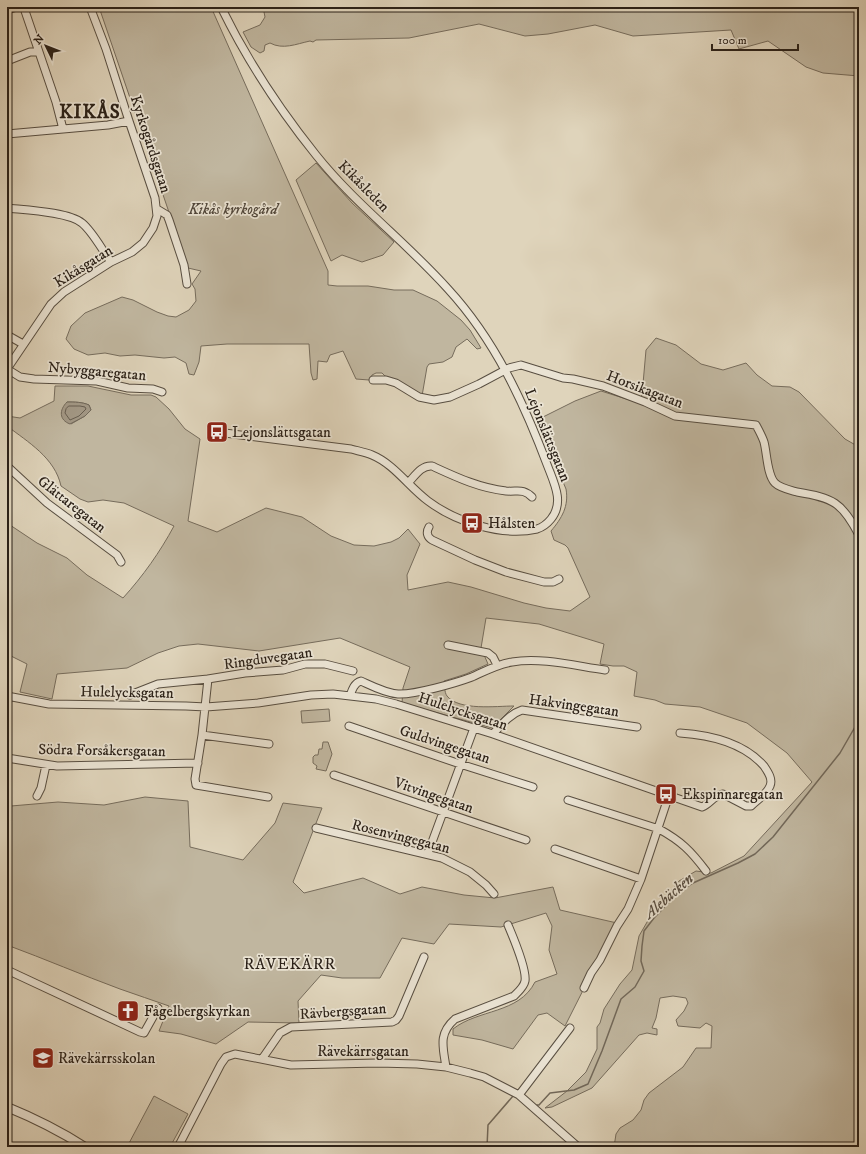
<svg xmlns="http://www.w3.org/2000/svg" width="866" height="1154" font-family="'IM FELL DW Pica',serif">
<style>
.green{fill:#c0b69f;stroke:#766c5c;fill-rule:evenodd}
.water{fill:#a29784;stroke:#726859}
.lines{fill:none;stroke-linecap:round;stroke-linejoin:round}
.shore{stroke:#665c4e;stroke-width:1}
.stream{stroke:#726859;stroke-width:1.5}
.minor-casing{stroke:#584e41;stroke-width:9}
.tertiary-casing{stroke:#584e41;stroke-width:10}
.minor{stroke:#eae3d3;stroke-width:7}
.tertiary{stroke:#eae3d3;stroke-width:8}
.labels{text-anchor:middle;stroke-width:3.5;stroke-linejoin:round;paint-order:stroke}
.street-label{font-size:15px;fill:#2b2118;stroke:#eae3d3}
.park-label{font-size:15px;font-style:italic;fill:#50463a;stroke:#eae3d3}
.poi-label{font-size:15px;fill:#2b2118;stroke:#eae3d3;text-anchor:start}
.water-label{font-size:16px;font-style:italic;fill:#554a3e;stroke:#eae3d3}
.neighbourhood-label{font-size:16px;letter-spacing:1px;fill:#2b2118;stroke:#eae3d3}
.district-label{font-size:19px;font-weight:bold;letter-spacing:1px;fill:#2b2118;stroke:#eae3d3}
</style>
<rect width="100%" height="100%" fill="#dfd4bb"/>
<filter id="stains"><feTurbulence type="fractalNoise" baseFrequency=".005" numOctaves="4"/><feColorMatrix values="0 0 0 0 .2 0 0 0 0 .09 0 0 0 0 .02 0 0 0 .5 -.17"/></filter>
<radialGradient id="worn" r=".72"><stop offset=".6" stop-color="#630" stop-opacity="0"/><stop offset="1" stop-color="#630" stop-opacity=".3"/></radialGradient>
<path class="green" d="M99 7H130V8L143 7H211L328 271V285L337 286H368L394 290H413L437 301 461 320 470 330 481 348 477 349 467 339 456 347 452 357 443 362 429 364 427 367 422 396 404 385 385 376 382 373H376L372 375 371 378 369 380 356 379 343 351 330 355 327 362 318 361 317 379 313 380 311 373 309 344H227L201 346 199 362 194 375 189 374 186 363 175 357 164 358 135 355 120 356 105 353 88 355 74 349 66 339 71 326 85 313 122 297 133 300 157 312 168 316 176 317 189 310 196 301 195 289 192 284 201 271 188 268Z
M263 7H859V76L823 73 806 67 768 41 739 49 731 30 633 36 595 25 548 34 525 36 479 24 409 38 316 40 313 42 310 41C296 44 283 50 270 43L265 45 264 51 260 53 251 47 243 32 260 25 265 17Z
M316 163 352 203 394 242 383 255 362 262 342 255 331 261 296 180Z
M656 338 676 345 701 364 723 370 746 363 757 375 772 386 790 387 799 392 845 439 859 447V1147H614L616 1134 620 1128 633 1120 641 1110 644 1100 649 1093 683 1067 696 1048H711L712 1026 706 1023 700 1028 678 1026 676 1020 684 1011 688 1003 686 998 673 996 660 998 656 1018 652 1028 657 1029V1035L647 1033 639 1035 592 1088 552 1107 545 1108 567 1091 586 1072 597 1049V1027L600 1023 604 1009 620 984 632 970 639 936 650 917 679 881 696 871 711 873 744 856 812 782 787 753 747 723 700 707 665 704 655 700 634 696 637 672 624 666H613L600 664 604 644 539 624 486 618 481 648 488 664 466 674 444 681C445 685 444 692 447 696 459 711 496 706 514 706L492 728 402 703 403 688 410 667 340 638 259 651 198 644 179 646 158 653 127 668 57 674 52 699 20 692 27 664 7 654V523L37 543 67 558 87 575 123 598C143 576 160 552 174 526L124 503 103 500 88 502 80 499 61 486C55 458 28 442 7 426V416L20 418 54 401 55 386H88L131 395H151L156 397 169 409 185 429 200 439 188 521 217 532 266 508 302 517 331 536 354 545 374 546 391 542 399 538 408 529 420 544 407 575 408 590 448 582 471 587 524 603 546 608 570 611 590 597 568 548 565 545 554 540 551 531C562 518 569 506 566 489L537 420 575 401 601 391 636 402 642 395 646 350ZM67 402C75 402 82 402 89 405L91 410 85 416 71 424Z
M329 709 330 721 302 723 301 711Z
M323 742H328L332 754 326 771 316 769 317 766 313 763V757L315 755H318L319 749H322Z
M145 797 188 801 190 847 243 860 275 823 283 803 322 808 293 882 304 893 363 878 400 894 422 887 464 895 495 898 553 887 560 910 617 923 565 1026 547 1013 538 1015 513 1049 482 1040 453 1035V1029C478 1009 519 1014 535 982L557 974 549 950 552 926 546 913 501 927 449 924 434 944 402 938 380 978H342L321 975 298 1001 299 1023 248 1022 216 1044 181 1034 159 1031 169 1006C153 1000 136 995 120 989 82 975 45 959 7 945V810L11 806 58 802 104 805Z
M154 1096 188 1114 170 1147H127Z"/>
<path class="water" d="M67 402C75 402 82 402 89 405L91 410 85 416 70 424C59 420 59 410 67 402Z"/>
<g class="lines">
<path class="shore" d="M69 406H80L85 407 86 409 79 416 70 420 65 413 66 409Z"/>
<path class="stream" d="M537 1105H539L550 1093 574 1090 588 1084 602 1051 621 999 635 987 644 971 641 961 642 946 644 931 654 918 677 894 693 883 738 863 755 854 773 837 840 753 859 720
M487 1147 488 1125 513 1096"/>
<g class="minor-casing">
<path id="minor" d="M22 7 24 8 56 102 63 129
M221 7C247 60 279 109 316 155 355 204 406 242 448 289 495 340 524 403 548 467 555 485 564 503 551 519 547 524 543 527 537 529 502 537 456 522 428 501 409 487 394 464 372 455 365 452 358 451 351 449L225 433
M7 10 17 7
M7 61 30 52H39
M7 134 108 125 129 121
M7 208C25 210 69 212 82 223 93 232 102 250 111 262
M157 209 167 215 169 220 184 265 187 284
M7 335 23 344
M7 369 51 304 64 292 111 262 132 252 143 243 153 228 157 216 155 198 129 121 106 49 90 7
M7 369 20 377 34 379 97 381 128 388 153 389 162 392
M373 380H386L396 383 419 397 434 400 450 397 479 384 509 368 521 365 563 378 573 379 603 386 645 402 675 416 756 425C759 431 762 436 764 442 767 453 767 475 775 483 780 488 790 490 797 492 833 498 842 502 859 535
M7 466 47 503 117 555 121 562
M408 483C415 476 421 465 432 466 456 477 479 488 506 491 518 492 523 488 532 497
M429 527C426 532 427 537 432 540L475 560 506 572 544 582H553L559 579
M448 645 488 653 493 657 497 665
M208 679 245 673 283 670 305 664H325L353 671
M130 695 158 684 208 679 202 735 195 779 196 785 268 797
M7 696 49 704 186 706 206 707 258 703 311 695 333 694 376 699 396 704 493 734 702 807C710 804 714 795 723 794L746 806H751C757 800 767 794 770 786 773 779 768 772 764 766 743 742 710 735 680 733
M350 696C352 690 354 683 361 681 372 686 385 693 398 694 414 695 456 683 472 677 485 671 498 664 512 662 541 657 576 666 605 670
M349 726 460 764 533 787
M493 734C502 724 510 714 522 710L637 727
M202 735 269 744
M7 758 57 766 198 763
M334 775 526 840
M37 796 41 788 46 765
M568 800 659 829C681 841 691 851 706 871
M316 828 442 858 470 872 486 885 494 894
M555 849 641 879
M428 853 474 728
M7 970 140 1032 144 1033 158 1008
M584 988 591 973 600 960 617 926 628 909 641 879 669 795
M262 1059 280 1033 291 1027 392 1022 396 1020 399 1016 424 957
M446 1067C443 1047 438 1034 455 1019L514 996C518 992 524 987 525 981 527 969 513 937 508 925
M519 1095 570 1028
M178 1147 221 1064 226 1057 235 1054 291 1065 378 1063 417 1064 446 1067 470 1073 484 1077 519 1095 578 1147"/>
</g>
<g class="tertiary-casing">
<path id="tertiary" d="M7 1107C34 1118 60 1131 85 1147"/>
</g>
<use href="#minor" class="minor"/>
<use href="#tertiary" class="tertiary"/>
</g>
<defs>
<g id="bus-square" transform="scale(1.15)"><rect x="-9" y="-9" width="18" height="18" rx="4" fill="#8f2418" stroke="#eae3d3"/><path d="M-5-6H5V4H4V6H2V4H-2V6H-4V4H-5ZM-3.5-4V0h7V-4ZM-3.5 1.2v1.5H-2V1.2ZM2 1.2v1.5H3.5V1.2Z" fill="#fff"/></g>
<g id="church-square" transform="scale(1.15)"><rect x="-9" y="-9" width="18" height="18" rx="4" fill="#8f2418" stroke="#eae3d3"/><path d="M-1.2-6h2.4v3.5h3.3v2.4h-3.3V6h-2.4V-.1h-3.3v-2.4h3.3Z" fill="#fff"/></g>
<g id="school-square" transform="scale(1.15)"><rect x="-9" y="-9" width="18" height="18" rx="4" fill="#8f2418" stroke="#eae3d3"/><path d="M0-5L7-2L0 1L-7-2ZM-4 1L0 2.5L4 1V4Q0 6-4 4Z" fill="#fff"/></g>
</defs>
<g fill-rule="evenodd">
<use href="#bus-square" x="217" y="432"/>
<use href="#bus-square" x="472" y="523"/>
<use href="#bus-square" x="666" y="794"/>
<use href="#church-square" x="128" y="1011"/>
<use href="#school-square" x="43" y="1058"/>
</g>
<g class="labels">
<g class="street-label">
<text transform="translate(151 144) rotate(72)" y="5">Kyrkogårdsgatan</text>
<text transform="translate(364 186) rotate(45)" y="5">Kikåsleden</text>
<text transform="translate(83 266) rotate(-32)" y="5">Kikåsgatan</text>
<text transform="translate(97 371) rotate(5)" y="5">Nybyggaregatan</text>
<text transform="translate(645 389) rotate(21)" y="5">Horsikagatan</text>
<text transform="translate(548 435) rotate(68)" y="5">Lejonslättsgatan</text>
<text transform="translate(72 504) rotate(38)" y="5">Glättaregatan</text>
<text transform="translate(268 658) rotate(-8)" y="5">Ringduvegatan</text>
<text transform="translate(127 692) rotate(1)" y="5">Hulelycksgatan</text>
<text transform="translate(574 705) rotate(8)" y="5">Hakvingegatan</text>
<text transform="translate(463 711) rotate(18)" y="5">Hulelycksgatan</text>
<text transform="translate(445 744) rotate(18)" y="5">Guldvingegatan</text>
<text transform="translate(102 750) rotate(1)" y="5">Södra Forsåkersgatan</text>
<text transform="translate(434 795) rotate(19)" y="5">Vitvingegatan</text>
<text transform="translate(401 836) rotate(14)" y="5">Rosenvingegatan</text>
<text transform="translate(343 1011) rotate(-4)" y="5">Rävbergsgatan</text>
<text x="363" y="1056">Rävekärrsgatan</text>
</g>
<g class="park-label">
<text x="233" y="214">Kikås kyrkogård</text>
</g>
<g class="poi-label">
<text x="232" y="437">Lejonslättsgatan</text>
<text x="488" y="528">Hålsten</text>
<text x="682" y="799">Ekspinnaregatan</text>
<text x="144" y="1016">Fågelbergskyrkan</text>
<text x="58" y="1063">Rävekärrsskolan</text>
</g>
<g class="water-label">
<text transform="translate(668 895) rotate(-41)" y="6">Alebäcken</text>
</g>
<g class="neighbourhood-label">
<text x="290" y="969">RÄVEKÄRR</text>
</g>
<g class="district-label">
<text x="90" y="118">KIKÅS</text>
</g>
</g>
<rect width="866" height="1154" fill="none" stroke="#dfd4bb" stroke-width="24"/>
<rect x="8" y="8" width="850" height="1138" fill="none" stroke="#2b2118" stroke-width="2"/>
<rect x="12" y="12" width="842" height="1130" fill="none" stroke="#2b2118"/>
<g transform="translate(46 46) rotate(313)" stroke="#eae3d3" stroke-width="3" paint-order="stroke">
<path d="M0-3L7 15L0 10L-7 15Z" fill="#2b2118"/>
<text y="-6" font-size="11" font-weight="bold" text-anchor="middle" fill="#2b2118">N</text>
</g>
<path d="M712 44v6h86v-6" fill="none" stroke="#2b2118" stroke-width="2"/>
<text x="718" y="44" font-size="12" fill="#2b2118" stroke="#eae3d3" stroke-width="3" paint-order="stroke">100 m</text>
<rect width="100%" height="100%" filter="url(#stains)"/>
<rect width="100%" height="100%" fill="url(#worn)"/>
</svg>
